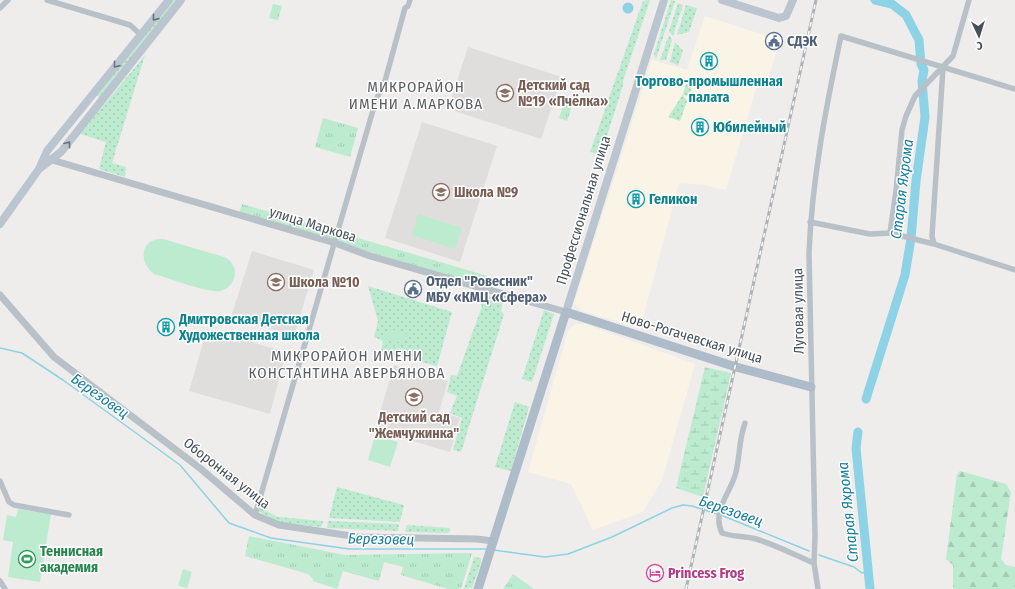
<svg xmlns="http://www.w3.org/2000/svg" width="1015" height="589" font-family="'Fira Sans Condensed',sans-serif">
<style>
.commercial{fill:#faf4e6}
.education{fill:#e0dddd}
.grass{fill:url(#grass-dots)}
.forest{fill:url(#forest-firs)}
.wetland{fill:url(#wetland-marsh)}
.park{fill:url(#park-tufts)}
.pitch{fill:#bdebcf}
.water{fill:#8dd2e5}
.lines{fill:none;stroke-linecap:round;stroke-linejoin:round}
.stream{stroke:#8dd2e5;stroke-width:1.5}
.river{stroke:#8dd2e5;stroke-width:9}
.minor{stroke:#b9c1c8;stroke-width:5.5}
.tertiary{stroke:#b9c1c8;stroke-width:7}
.secondary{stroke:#bbc5cf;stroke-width:8}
.primary{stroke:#aebcca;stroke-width:9}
.rail-casing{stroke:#afb2b6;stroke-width:3}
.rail{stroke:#fff;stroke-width:1.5;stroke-dasharray:4.5;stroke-linecap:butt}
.oneway{stroke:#69737c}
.labels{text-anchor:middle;stroke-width:3;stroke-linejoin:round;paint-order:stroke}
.service-label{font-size:14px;font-weight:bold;fill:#4e5e75;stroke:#fff;text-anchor:start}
.culture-label{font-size:14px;font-weight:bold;fill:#0d838f;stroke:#fff;text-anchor:start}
.education-label{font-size:14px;font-weight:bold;fill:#785e54;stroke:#fff;text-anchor:start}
.street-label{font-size:14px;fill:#465058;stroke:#fff}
.leisure-label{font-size:14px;font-weight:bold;fill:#27864d;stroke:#fff;text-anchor:start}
.hotel-label{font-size:14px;font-weight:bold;fill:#b23c85;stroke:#fff;text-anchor:start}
.neighbourhood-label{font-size:15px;letter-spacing:1px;fill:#5a5d61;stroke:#fff}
.water-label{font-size:15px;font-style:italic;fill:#167e9c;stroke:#fff}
</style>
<defs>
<pattern id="grass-dots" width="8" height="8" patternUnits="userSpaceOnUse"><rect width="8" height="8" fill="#bdebcf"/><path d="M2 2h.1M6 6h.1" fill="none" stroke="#a4cbb4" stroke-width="1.8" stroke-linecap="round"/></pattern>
<pattern id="forest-firs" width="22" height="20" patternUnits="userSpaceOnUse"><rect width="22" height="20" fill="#bdebcf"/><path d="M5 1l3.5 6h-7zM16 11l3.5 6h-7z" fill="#a4cbb4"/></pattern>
<pattern id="wetland-marsh" width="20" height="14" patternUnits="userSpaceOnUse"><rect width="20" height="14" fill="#bdebcf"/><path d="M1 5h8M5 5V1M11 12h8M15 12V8" fill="none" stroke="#a4cbb4"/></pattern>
<pattern id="park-tufts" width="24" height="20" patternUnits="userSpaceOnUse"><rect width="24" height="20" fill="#bdebcf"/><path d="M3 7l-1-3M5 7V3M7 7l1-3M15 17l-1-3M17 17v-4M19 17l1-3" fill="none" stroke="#a4cbb4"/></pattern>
</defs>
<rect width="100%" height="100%" fill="#efecec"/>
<path class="commercial" d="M705 16 780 40 766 85H757L726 190 704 185 679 183 640 329 580 310 574 303 652 60 687 70Z
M575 324H585L695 364 662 480 643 512 593 530 571 484 528 472 568 331Z"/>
<path class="education" d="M468 47 562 77 541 139 448 109Z
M422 122 497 146 460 262 385 238Z
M252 251 314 270 294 336 231 317Z
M207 329 286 352 270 414 189 391Z
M394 365 448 381 439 412 460 418 450 452 375 430Z"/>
<path class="grass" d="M172 0H178L100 98 96 95Z
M650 0 623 81V85L601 155 590 152 643 1Z
M671 0 675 1 656 59 654 54Z
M678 3 683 5 673 36 669 31Z
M686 5 697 8 689 32 677 35Z
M669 35 672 40 666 60H660Z
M675 42 683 51 678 65 670 62Z
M145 55 112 163 126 167 125 177 99 169 106 142 80 134Z
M686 84 692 86 689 96 683 95 687 101 680 121 668 117 683 94Z
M368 286 452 312 437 366 381 352 383 341 374 337 378 321Z
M477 291 503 300 501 311 504 314 461 452 453 450 462 418 450 413 457 396 447 392 451 375 457 376 482 306 476 301Z
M544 310 554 314 532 382 522 379Z
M515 402 529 407 511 471 495 467Z
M337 487 404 505 400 522 329 518Z
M260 508 278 517 323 521 321 527 277 522 258 511Z
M328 521 399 524 398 531 327 528Z
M407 525 450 528 449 533 405 532Z
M474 557 481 558V563L472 588 464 589Z"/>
<path class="forest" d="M960 471 1006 484 1011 492 1001 559 1006 565 1015 567V589H953V565L946 559 957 474Z"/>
<path class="wetland" d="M705 367 731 373 703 497 676 488Z"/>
<path class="park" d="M273 4 282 6 278 20 269 18Z
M565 100 573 103 567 121 559 118Z
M323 118 358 128 350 157 315 147Z
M242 204 488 276 486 287 239 213Z
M249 536 345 555 472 553 461 589H448L401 575 403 567 384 562 379 581 343 571 337 589 313 581V579L308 574 245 556Z
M513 574 534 589H503Z"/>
<path class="pitch" d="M418 214 462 228 455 249 412 235Z
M163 239 224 257C231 260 235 266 235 274 234 282 228 290 220 291 208 293 168 278 154 274 138 262 140 238 163 239Z
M388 328 407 334 404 344 385 338Z
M375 435 398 442 390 467 368 460Z
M18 509 51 514 40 582 8 577 13 542 3 540 7 515 16 517Z
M183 569 192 572 187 588 178 586Z"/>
<path class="water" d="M622.5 8a5.5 5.5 0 1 1 11 0a5.5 5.5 0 1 1-11 0Z"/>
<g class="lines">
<path class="stream" d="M0 348 22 353 63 380 180 465 229 523 271 538 349 549H488
M721 515 809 551
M493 550 545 557 568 554 612 537 672 508 683 505 692 506 717 514
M819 555 854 567 862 573 868 571"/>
<path class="river" d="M866 399 905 275 911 238 916 181 925 117 922 81 924 70 921 64 919 40 906 15 892 4 875 0
M858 432 856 448 870 589"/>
<path class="minor" d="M47 0 130 25 141 35
M0 8 8 0
M810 222 870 234 890 233 934 244 1015 270
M890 233 896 191 902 130 906 116 915 96 953 56 969 0
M934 244 932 236 943 68
M745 423C739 439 740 455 736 472 732 491 711 511 722 533 733 537 744 536 756 539 776 545 795 555 814 563
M0 481 9 502 14 505 69 515
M255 515 376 100 385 81 405 8 408 6 410 0
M0 581 5 589
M818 589 814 563 815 536 809 253C812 179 826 107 841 36L1015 89"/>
<path class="tertiary" d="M52 160 335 243 370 256 566 312
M0 295 54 357 201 469 255 515 279 525 358 537 477 539 493 541"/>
<path class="secondary" d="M722 0 779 18 786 16 793 0
M39 169 61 152 181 0
M0 224 39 169 47 151 169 0
M566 312 664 0"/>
<path class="primary" d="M478 589 566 312 736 367 811 387"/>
<g class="rail-casing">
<path id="rail" d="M686 589 816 0"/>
</g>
<use href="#rail" class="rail"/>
</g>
<defs><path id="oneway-chevron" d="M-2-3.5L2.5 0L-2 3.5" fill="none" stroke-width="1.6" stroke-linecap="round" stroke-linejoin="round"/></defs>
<g class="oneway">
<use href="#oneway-chevron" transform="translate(155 18) rotate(129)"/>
<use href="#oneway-chevron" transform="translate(116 65) rotate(129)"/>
<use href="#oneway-chevron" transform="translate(68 144) rotate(-52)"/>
</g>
<defs>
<g id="civic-ring" transform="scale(0.9)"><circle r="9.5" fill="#fff" stroke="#5c6f8a" stroke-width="1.5"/><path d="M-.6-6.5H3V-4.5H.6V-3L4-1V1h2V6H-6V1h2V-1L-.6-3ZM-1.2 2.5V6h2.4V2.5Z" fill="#5c6f8a"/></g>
<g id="building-ring" transform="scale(0.9)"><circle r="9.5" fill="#fff" stroke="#0f9aa8" stroke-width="1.5"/><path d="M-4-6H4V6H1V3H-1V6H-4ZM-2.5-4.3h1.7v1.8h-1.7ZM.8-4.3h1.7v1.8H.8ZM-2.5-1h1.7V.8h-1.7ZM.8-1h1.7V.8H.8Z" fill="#0f9aa8"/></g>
<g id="school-ring" transform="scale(0.9)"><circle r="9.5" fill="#fff" stroke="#8d6e63" stroke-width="1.5"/><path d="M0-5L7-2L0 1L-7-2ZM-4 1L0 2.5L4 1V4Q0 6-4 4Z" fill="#8d6e63"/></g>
<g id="stadium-ring" transform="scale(0.9)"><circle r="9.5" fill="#fff" stroke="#2e9e5b" stroke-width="1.5"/><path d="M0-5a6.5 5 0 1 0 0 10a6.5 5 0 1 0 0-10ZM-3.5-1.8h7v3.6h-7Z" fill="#2e9e5b"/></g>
<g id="hotel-ring" transform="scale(0.9)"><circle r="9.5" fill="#fff" stroke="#d1479c" stroke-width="1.5"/><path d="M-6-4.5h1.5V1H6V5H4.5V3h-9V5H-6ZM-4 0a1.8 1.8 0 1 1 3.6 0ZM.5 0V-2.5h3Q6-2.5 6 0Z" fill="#d1479c"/></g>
</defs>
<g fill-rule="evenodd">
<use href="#civic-ring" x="774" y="41"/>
<use href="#building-ring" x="709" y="61"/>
<use href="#school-ring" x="505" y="93"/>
<use href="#building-ring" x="700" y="127"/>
<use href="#school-ring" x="441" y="192"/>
<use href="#building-ring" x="636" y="199"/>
<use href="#school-ring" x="276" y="282"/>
<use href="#civic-ring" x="413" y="289"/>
<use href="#building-ring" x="166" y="327"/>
<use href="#school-ring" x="414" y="397"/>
<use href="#stadium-ring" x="27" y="559"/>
<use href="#hotel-ring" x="655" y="573"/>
</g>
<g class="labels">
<g class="service-label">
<text x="787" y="46">СДЭК</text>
<text x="426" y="286">Отдел "Ровесник"<tspan x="426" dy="16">МБУ «КМЦ «Сфера»</tspan></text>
</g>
<g class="culture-label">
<text x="709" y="86" text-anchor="middle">Торгово-промышленная<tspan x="709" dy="16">палата</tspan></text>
<text x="713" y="132">Юбилейный</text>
<text x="649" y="204">Геликон</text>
<text x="179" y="324">Дмитровская Детская<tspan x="179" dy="16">Художественная школа</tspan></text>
</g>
<g class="education-label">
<text x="518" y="90">Детский сад<tspan x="518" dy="16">№19 «Пчёлка»</tspan></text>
<text x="454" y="197">Школа №9</text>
<text x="289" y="287">Школа №10</text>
<text x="414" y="422" text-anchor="middle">Детский сад<tspan x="414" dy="16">"Жемчужинка"</tspan></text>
</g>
<g class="street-label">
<text transform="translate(583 210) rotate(-73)" y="5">Профессиональная улица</text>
<text transform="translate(313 224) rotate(17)" y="5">улица Маркова</text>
<text transform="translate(798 311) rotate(-91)" y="5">Луговая улица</text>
<text transform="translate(692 337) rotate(17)" y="5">Ново-Рогачевская улица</text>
<text transform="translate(227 473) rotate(38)" y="5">Оборонная улица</text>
</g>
<g class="leisure-label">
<text x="40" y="556">Теннисная<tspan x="40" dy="16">академия</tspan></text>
</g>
<g class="hotel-label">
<text x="668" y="578">Princess Frog</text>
</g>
<g class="neighbourhood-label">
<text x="416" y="92">МИКРОРАЙОН<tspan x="416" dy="17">ИМЕНИ А.МАРКОВА</tspan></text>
<text x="347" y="361">МИКРОРАЙОН ИМЕНИ<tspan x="347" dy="17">КОНСТАНТИНА АВЕРЬЯНОВА</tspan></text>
</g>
<g class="water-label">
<text transform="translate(902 189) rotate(-83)" y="5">Старая Яхрома</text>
<text transform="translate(100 396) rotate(35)" y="5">Березовец</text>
<text transform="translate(731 511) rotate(19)" y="5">Березовец</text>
<text transform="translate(848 512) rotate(-96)" y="5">Старая Яхрома</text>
<text transform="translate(381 539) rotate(1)" y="5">Березовец</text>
</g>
</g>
<g transform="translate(979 36) rotate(176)" stroke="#ffffff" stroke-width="3" paint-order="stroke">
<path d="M0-3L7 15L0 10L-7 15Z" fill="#465058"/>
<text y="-6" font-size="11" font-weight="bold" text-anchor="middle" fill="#465058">С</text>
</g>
</svg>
